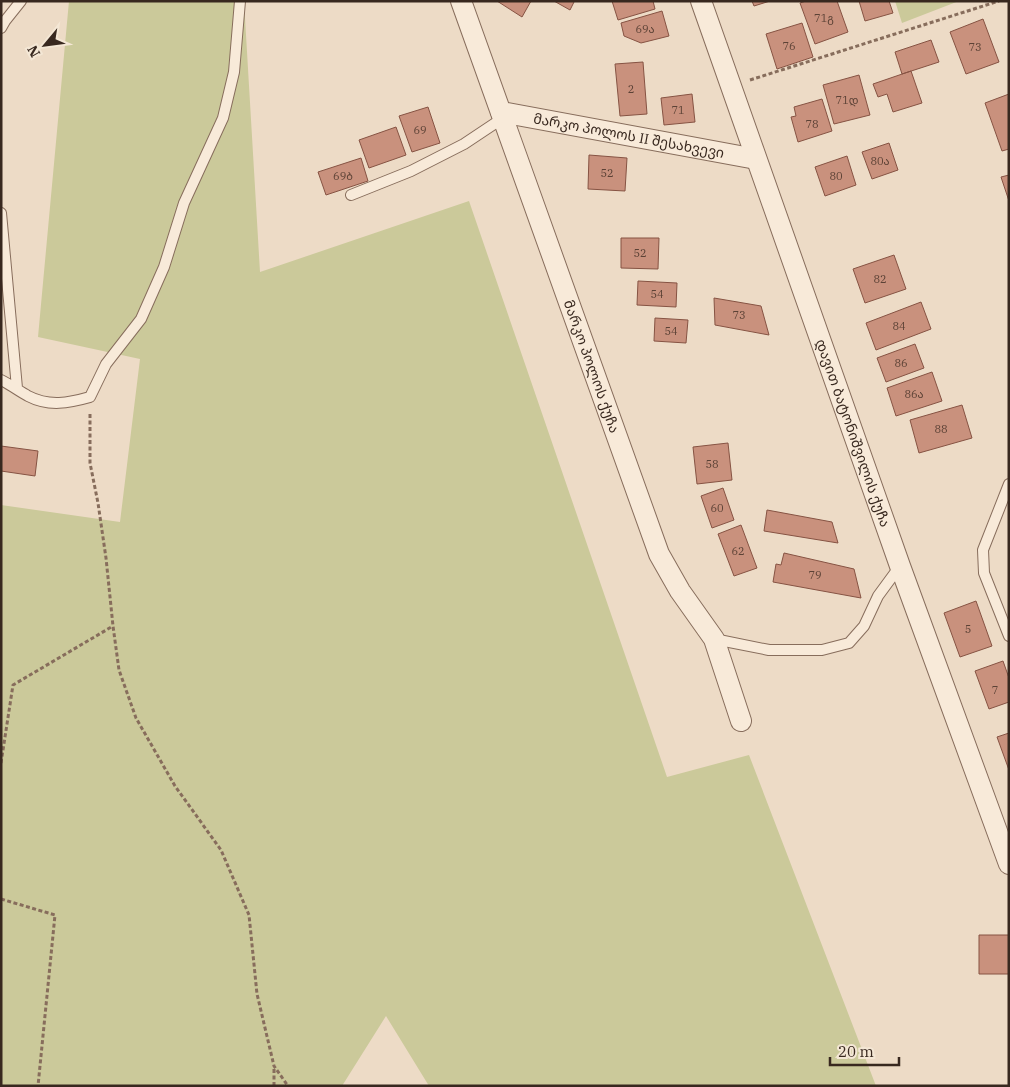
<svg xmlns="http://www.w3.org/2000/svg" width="1010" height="1087" font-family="'IBM Plex Serif','Noto Sans Georgian',serif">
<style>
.green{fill:#cbc99a}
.building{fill:#c9917d;stroke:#865343}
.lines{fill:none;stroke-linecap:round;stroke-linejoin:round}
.lane-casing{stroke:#876d5c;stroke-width:12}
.street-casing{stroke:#876d5c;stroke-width:22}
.path{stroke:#876d5c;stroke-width:3;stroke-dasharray:4 2.5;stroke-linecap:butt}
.lane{stroke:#f8ead9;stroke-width:10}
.street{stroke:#f8ead9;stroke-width:20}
.labels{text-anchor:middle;stroke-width:4;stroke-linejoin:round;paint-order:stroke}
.number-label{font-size:11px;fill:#5c4236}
.street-label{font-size:14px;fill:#38281f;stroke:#f4e7d5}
</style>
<rect width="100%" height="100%" fill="#eddbc6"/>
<path class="green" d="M69 1H244L260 272 469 201 667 777 749 755 876 1086H429L386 1016 342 1086H1V505L120 522 140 359 38 337Z
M895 1H959L902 23Z"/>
<path class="building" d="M497 1H531L522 17Z
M554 1H573L574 2 570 10Z
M612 1H653L655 9 618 20Z
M752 1H770L754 6Z
M806 1H837L848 32 815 44 800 3Z
M859 1H889L893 13 865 21Z
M662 11 669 36 641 43 624 36 621 23Z
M983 19 999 62 966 74 950 32Z
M802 23 813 57 777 69 766 34Z
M931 40 939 62 902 74 895 52Z
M643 62 647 114 620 116 615 64Z
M911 71 922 103 893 112 887 94 878 97 873 84Z
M859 75 870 115 834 124 823 85Z
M692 94 695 122 664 125 661 98Z
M1009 94V149L1002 151 985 103Z
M822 99 832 131 798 142 791 117 796 116 794 107Z
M428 107 440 143 412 152 399 116Z
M396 127 406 155 369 168 359 140Z
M889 143 898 170 872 179 862 152Z
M589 155 627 158 625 191 588 189Z
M847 156 856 185 825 196 815 167Z
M361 158 368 181 326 195 318 172Z
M1009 175V201L1001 177Z
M621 238H659L658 269 621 268Z
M894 255 906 289 865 303 853 269Z
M638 281 677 283 676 307 637 305Z
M714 298 761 306 769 335 715 325Z
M921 302 931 329 876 350 866 323Z
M655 318 688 320 686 343 654 341Z
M915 344 924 368 886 382 877 358Z
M932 372 942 401 896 416 887 388Z
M962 405 972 438 919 453 910 420Z
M728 443 732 480 697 484 693 447Z
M1 446 38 451 35 476 1 471Z
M723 488 734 520 712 528 701 496Z
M767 510 832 522 838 543 764 531Z
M741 525 757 568 734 576 718 534Z
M784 553 854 569 861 598 773 582 776 564 781 565Z
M976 601 992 646 960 657 944 613Z
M1003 661 1009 678V702L989 709 975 671Z
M1009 733V770L997 737Z
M979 935H1009V974H979Z"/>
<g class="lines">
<g class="lane-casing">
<path id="lane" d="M1 28 5 21 21 1
M351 195 411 171 464 144 503 118
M1 213 17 388
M1 380C11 385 19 391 28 396 49 407 69 403 90 397L106 364 141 319 164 267 184 203 223 118 234 72 240 1
M1009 484 983 550 984 573 1009 636
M714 639 769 650H822L849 643 864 626 878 596 900 566"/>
</g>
<g class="street-casing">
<g id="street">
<path id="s1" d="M461 1 659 554 680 591 714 639 741 721"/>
<path id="s2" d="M701 1 900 566 1009 864"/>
<path id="s3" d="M501 112 756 159"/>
</g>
</g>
<path class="path" d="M750 80 999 1
M90 414V463L98 503 106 558 113 626 119 670 136 718 175 786 221 850 249 915 257 994 274 1066 288 1086
M1 763 13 685 113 626
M1 899 55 915 38 1086
M274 1086V1066"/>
<use href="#lane" class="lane"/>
<use href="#street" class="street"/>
</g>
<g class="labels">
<g class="number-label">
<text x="824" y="22">71გ</text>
<text x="645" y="33">69ა</text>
<text x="789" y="50">76</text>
<text x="975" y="51">73</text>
<text x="631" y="93">2</text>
<text x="847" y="104">71დ</text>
<text x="678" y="114">71</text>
<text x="812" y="128">78</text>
<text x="420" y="134">69</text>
<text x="880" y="165">80ა</text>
<text x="607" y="177">52</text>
<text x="343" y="180">69ბ</text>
<text x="836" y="180">80</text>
<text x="640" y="257">52</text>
<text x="880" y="283">82</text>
<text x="657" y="298">54</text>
<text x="739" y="319">73</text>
<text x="899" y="330">84</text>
<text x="671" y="335">54</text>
<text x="901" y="367">86</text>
<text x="914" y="398">86ა</text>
<text x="941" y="433">88</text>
<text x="712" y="468">58</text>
<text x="717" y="512">60</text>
<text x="738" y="555">62</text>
<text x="815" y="579">79</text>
<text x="968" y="633">5</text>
<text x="995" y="694">7</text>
</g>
<g class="street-label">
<text dy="5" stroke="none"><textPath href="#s3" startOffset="130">მარკო პოლოს II შესახვევი</textPath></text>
<text dy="5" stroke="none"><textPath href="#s1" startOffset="388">მარკო პოლოს ქუჩა</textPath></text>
<text dy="5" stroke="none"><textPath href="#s2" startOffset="458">დავით ბატონიშვილის ქუჩა</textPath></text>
</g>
</g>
<rect width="1010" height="1087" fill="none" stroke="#38281f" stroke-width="5"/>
<g transform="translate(45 45) rotate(241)" stroke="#f4e7d5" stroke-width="4" paint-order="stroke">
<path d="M0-4L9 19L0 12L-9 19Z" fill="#38281f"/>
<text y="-8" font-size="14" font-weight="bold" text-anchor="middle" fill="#38281f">N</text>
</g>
<path d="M830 1057v8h69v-8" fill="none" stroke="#38281f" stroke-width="2.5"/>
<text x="838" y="1057" font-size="15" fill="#38281f" stroke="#f4e7d5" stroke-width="4" paint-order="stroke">20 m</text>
</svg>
